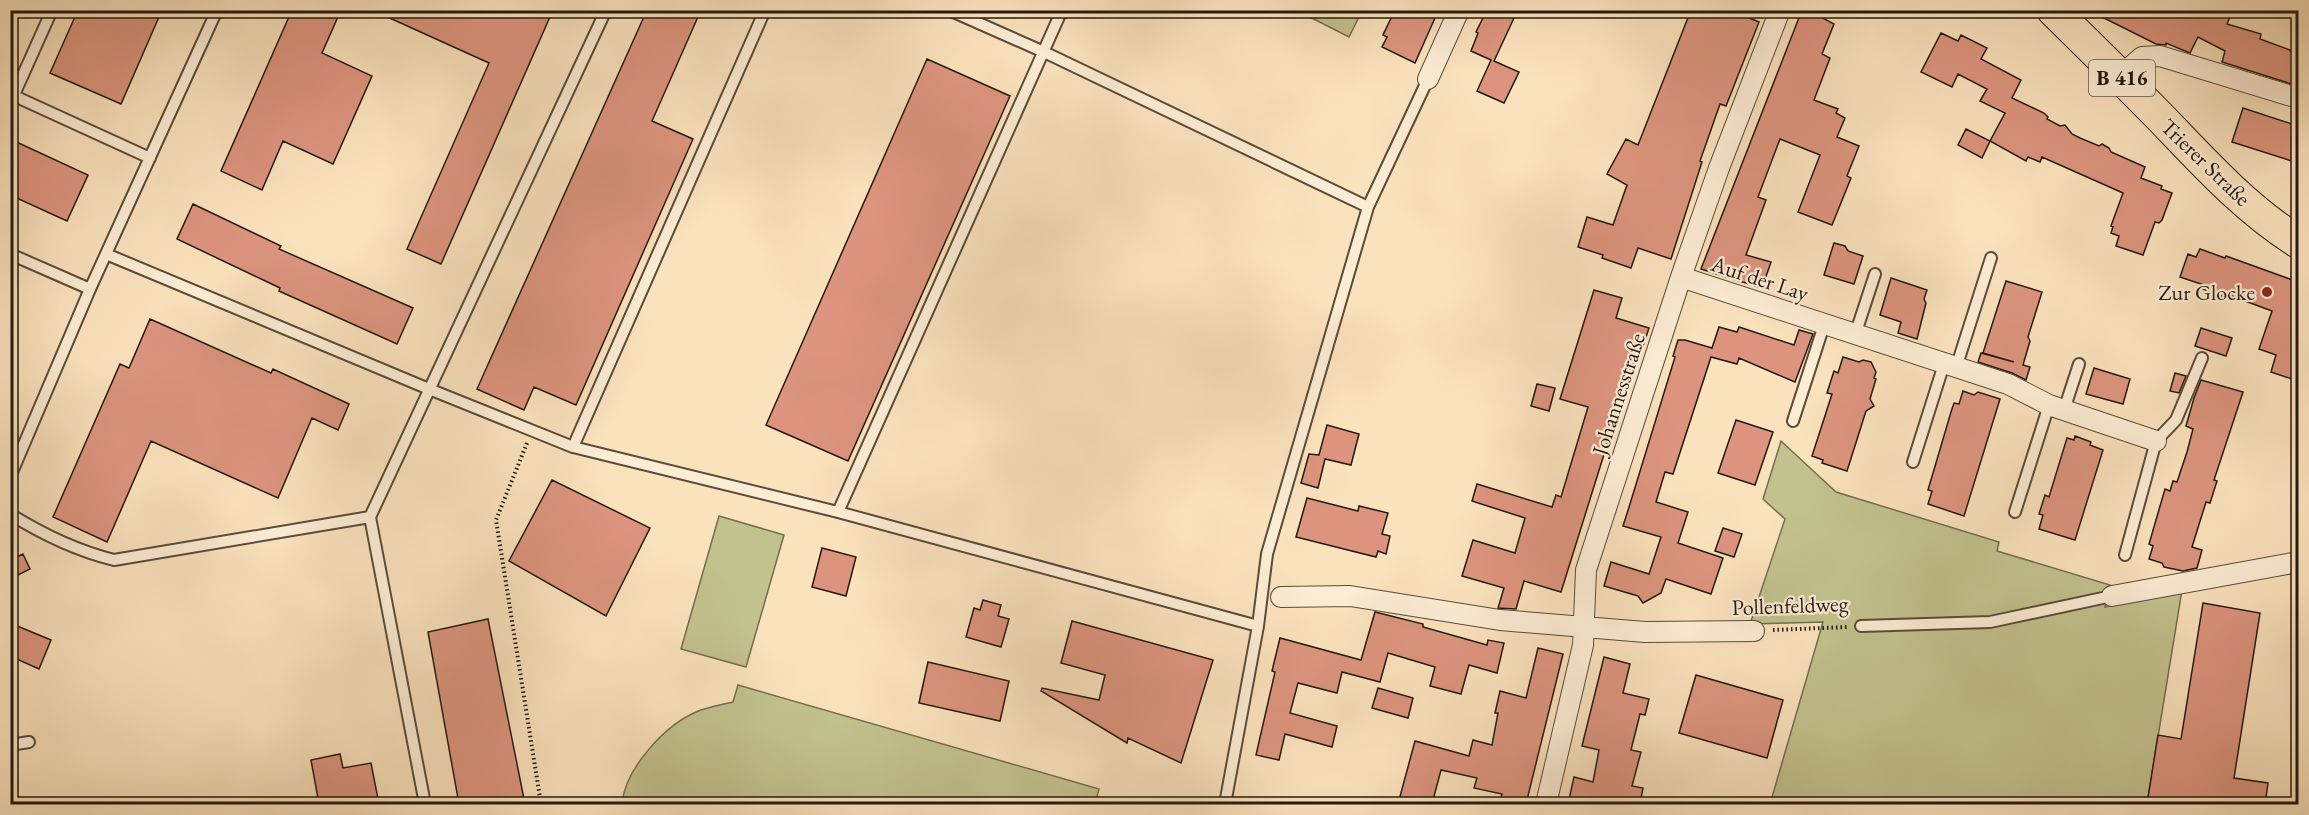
<svg xmlns="http://www.w3.org/2000/svg" width="2309" height="815" font-family="'EB Garamond',serif">
<style>
.green{fill:#c2c28e;stroke:#736e4e;stroke-width:1.5}
.building{fill:#dc947e;stroke:#24190f;stroke-width:1.5}
.lines{fill:none;stroke-linecap:round;stroke-linejoin:round}
.lane-casing{stroke:#5a4b3a;stroke-width:14}
.street-casing{stroke:#5a4b3a;stroke-width:22}
.primary-casing{stroke:#24190f;stroke-width:34}
.path{stroke:#24190f;stroke-width:4;stroke-dasharray:1.5 3;stroke-linecap:butt}
.lane{stroke:#fcecd4;stroke-width:10}
.street{stroke:#fcecd4;stroke-width:20}
.primary{stroke:#fae2bd;stroke-width:32}
.poi-dot{fill:#8f2418;stroke:#fcecd4;stroke-width:2}
.labels{text-anchor:middle;stroke-width:4.5;stroke-linejoin:round;paint-order:stroke}
.shield{fill:#fcecd4;stroke:#65584a;stroke-width:1.5}
.shield-label{font-size:21px;font-weight:bold;fill:#24190f}
.street-label{font-size:22px;fill:#24190f;stroke:#fcecd4}
.poi-label{font-size:22px;fill:#24190f;stroke:#fcecd4;text-anchor:end}
</style>
<rect width="100%" height="100%" fill="#fae2bd"/>
<filter id="stains"><feTurbulence type="fractalNoise" baseFrequency=".00333" numOctaves="4"/><feColorMatrix values="0 0 0 0 .2 0 0 0 0 .09 0 0 0 0 .02 0 0 0 .5 -.17"/></filter>
<radialGradient id="worn" r=".72"><stop offset=".6" stop-color="#630" stop-opacity="0"/><stop offset="1" stop-color="#630" stop-opacity=".3"/></radialGradient>
<path class="green" d="M1298 11 1362 10V11L1349 37Z
M1781 441 1836 492 1999 542 1997 551 2110 585 2105 607 2182 590 2147 804H1770L1823 622 1750 624 1785 519 1763 499Z
M719 516 784 535 746 667 681 649Z
M738 685 1099 789 1095 804H622C625 769 664 726 696 712 708 707 721 705 733 702Z"/>
<path class="building" d="M78 10H162L121 104 50 73Z
M292 10H341L322 53 372 76 333 164 283 141 262 190 221 171Z
M372 10H553L441 264 407 249 489 63Z
M647 10H701L652 121 693 139 576 405 534 387 524 410 477 389Z
M1395 10H1437L1434 17 1435 18 1415 63 1382 47 1387 37 1383 35Z
M1487 10H1508L1507 15 1514 18 1494 61 1519 72 1504 103 1477 91 1491 60 1471 51 1478 33 1476 32Z
M1691 10H1730L1759 22 1726 106 1720 104 1700 161 1702 162 1671 259 1638 248 1631 268 1602 258 1603 255 1578 247 1587 217 1613 225 1627 185 1607 174 1626 139 1638 145Z
M1802 10H1808L1834 24 1822 54 1830 58 1814 100 1838 109 1836 113 1845 118 1837 137 1859 146 1847 176 1851 178 1832 225 1798 212 1820 155 1780 139 1758 197 1766 200 1746 255 1771 262 1762 288 1701 269Z
M2088 10H2233L2227 24 2261 34 2260 39 2298 53V86L2222 62 2225 51 2198 37 2190 53 2166 43V45L2156 44Z
M1941 33 1958 41 1961 35 1987 48 1981 59 2021 80 2012 98 2044 113 2048 117 2047 119 2060 126 2065 125 2072 134 2080 138 2099 146 2102 144 2109 148 2111 152 2145 167 2141 178 2162 186 2161 189 2172 193 2162 220 2159 223 2155 222 2143 255 2116 246 2119 236 2111 233 2113 227 2111 226 2123 193 2042 157 2040 162 2028 157 2026 161 1990 141 2005 113 1980 101 1987 89 1958 74 1952 87 1921 72Z
M927 59 1010 96 848 461 766 425Z
M2243 108 2298 126V163L2232 142Z
M1966 129 1990 141 1982 158 1958 145Z
M10 139 88 175 67 221 10 195Z
M193 204 281 246 279 249 413 308 397 344 279 291 280 288 177 239Z
M1834 243 1845 246 1848 251 1863 256 1854 284 1824 275Z
M2200 249 2225 258 2226 256 2298 282V381L2271 372 2276 355 2259 349 2272 311 2229 295 2227 298 2203 289 2204 285 2180 277 2188 254 2196 257Z
M1891 278 1927 290 1924 299 1926 303 1917 339 1898 333 1901 322 1880 315Z
M2006 281 2042 292 2028 337 2030 341 2023 365 2030 367 2026 380 2012 373 1978 362 1981 353 2014 362 1983 353Z
M1594 290 1622 298 1616 318 1649 328 1643 346 1640 345 1616 416 1561 592 1524 581 1516 609 1498 608 1504 588 1462 576 1473 540 1515 553 1525 518 1472 501 1477 484 1552 507 1556 495 1561 497 1588 407 1560 399Z
M150 319 271 373 273 369 349 404 338 430 312 418 278 498 151 441 107 542 53 517 120 364 129 368Z
M1719 327 1737 332 1739 327 1794 345 1799 330 1813 334 1795 382 1739 358 1737 364 1711 357 1673 474 1665 472 1656 502 1688 512 1678 543 1723 558 1711 594 1666 579 1661 593 1643 603 1638 596 1604 586 1611 562 1649 574 1661 537 1623 526 1630 504 1675 357 1673 356 1678 340H1685L1712 348Z
M2201 328 2232 338 2226 356 2195 346Z
M1843 357 1859 362 1863 360 1871 362 1876 372 1874 378 1876 379 1870 399 1874 406 1866 411 1847 471 1822 463 1823 460 1812 456 1832 394 1827 393 1834 371 1838 373Z
M2094 368 2130 379 2123 404 2086 394Z
M2175 373 2186 376 2179 393 2170 391Z
M2201 380 2243 392 2214 480 2217 481 2210 503 2206 502 2192 547 2202 550 2197 568 2183 571 2164 567 2162 563 2149 559 2153 546 2149 544 2165 489 2170 491 2173 481 2177 482 2187 452 2193 429 2186 426 2194 398Z
M1537 384 1555 388 1549 411 1531 406Z
M1963 391 1974 395 1978 392 2000 399 1964 516 1928 504 1932 491 1928 490 1951 412 1954 403 1959 404Z
M1736 420 1773 432 1755 485 1718 473Z
M1327 425 1359 434 1351 465 1325 459 1318 488 1301 483 1309 454 1319 455Z
M2075 436 2091 442 2090 445 2103 450 2075 540 2039 529 2043 515 2039 514 2045 495 2049 497 2067 438 2074 440Z
M552 480 650 528 606 616 509 561Z
M1307 498 1358 511 1359 506 1388 513 1382 534 1390 536 1386 554 1378 551 1376 557 1296 537Z
M1723 528 1742 534 1734 557 1715 551Z
M822 548 856 557 846 596 812 587Z
M23 554 30 569 10 579V560Z
M983 600 1001 605 998 616 1009 619 1001 647 966 637 974 608 980 610Z
M2203 603 2260 613 2234 778 2268 783 2265 804H2147L2158 735 2181 739Z
M1375 612 1423 624V627L1487 645 1488 640 1504 643 1497 673 1469 665 1461 694 1430 686 1435 667 1388 653 1380 682 1342 672 1337 693 1298 683 1290 713 1337 726 1332 747 1285 734 1279 760 1256 755 1275 672 1272 671 1280 638 1361 660Z
M488 619 525 804H459L428 632Z
M1072 621 1213 660 1181 763 1128 738 1127 743 1041 691 1042 688 1099 700 1105 675 1061 663Z
M10 623 51 640 39 669 10 656Z
M1538 648 1563 654 1526 804H1499L1502 794 1474 788 1477 778 1441 770 1432 804H1398L1415 741 1469 756 1473 740 1492 745 1498 713H1495L1500 691 1526 698Z
M1604 657 1630 664 1623 693 1649 699 1645 715 1640 714 1631 750 1641 752 1632 786 1643 788 1640 804H1568L1574 777 1593 782 1599 750 1582 746Z
M928 662 1009 681 1000 721 919 703Z
M1696 675 1783 700 1767 758 1679 733Z
M1378 688 1413 698 1408 718 1372 708Z
M340 754 343 768 371 763 379 804H319L311 760Z"/>
<g class="lines">
<g class="lane-casing">
<path id="lane" d="M949 10 1044 52 1368 207
M10 94 150 158
M14 95 52 10
M10 254 90 289
M106 254 429 389 573 447 838 512 1258 626
M1855 335 1875 274
M1956 368 1991 258
M2064 410 2079 364
M1793 421 1824 325
M573 447 765 10
M1913 462 1944 364
M10 477 90 289 217 10
M838 512 1062 10
M2015 512 2049 405
M10 514C42 534 78 551 114 560L370 517 606 10
M370 517 425 804
M2125 555 2156 441 2176 420 2202 358
M1861 626 1990 622 2112 596
M10 745 29 742
M1225 804 1258 626 1267 554 1368 207 1428 79"/>
</g>
<g class="street-casing">
<path id="street" d="M2120 76 2142 57 2160 56 2298 98
M1428 79 1459 10
M1681 277 2008 384 2049 405 2156 441
M2112 596 2298 562
M1281 597 1350 596 1500 620 1645 632 1754 631
M1546 804 1583 645 1586 570 1681 277 1719 168 1780 10"/>
</g>
<g class="primary-casing">
<path id="primary" d="M2053 10C2090 46 2127 83 2163 120 2205 164 2246 209 2298 242"/>
</g>
<path class="path" d="M527 443 496 520 541 804
M1773 630 1847 627"/>
<use href="#lane" class="lane"/>
<use href="#street" class="street"/>
<use href="#primary" class="primary"/>
</g>
<circle class="poi-dot" cx="2267" cy="292" r="6"/>
<g class="labels">
<rect class="shield" x="2089" y="60" width="66" height="36" rx="4.5"/>
<g class="shield-label">
<text x="2122" y="85">B 416</text>
</g>
<g class="street-label">
<text transform="translate(2206 162) rotate(44)" y="8">Trierer Straße</text>
<text transform="translate(1760 278) rotate(18)" y="8">Auf der Lay</text>
<text transform="translate(1618 394) rotate(-72)" y="8">Johannesstraße</text>
<text transform="translate(1790 605) rotate(-2)" y="8">Pollenfeldweg</text>
</g>
<g class="poi-label">
<text x="2255" y="300">Zur Glocke</text>
</g>
</g>
<rect width="2309" height="815" fill="none" stroke="#fae2bd" stroke-width="36"/>
<rect x="12" y="12" width="2285" height="791" fill="none" stroke="#24190f" stroke-width="3"/>
<rect x="18" y="18" width="2273" height="779" fill="none" stroke="#24190f" stroke-width="1.5"/>
<rect width="100%" height="100%" filter="url(#stains)"/>
<rect width="100%" height="100%" fill="url(#worn)"/>
</svg>
